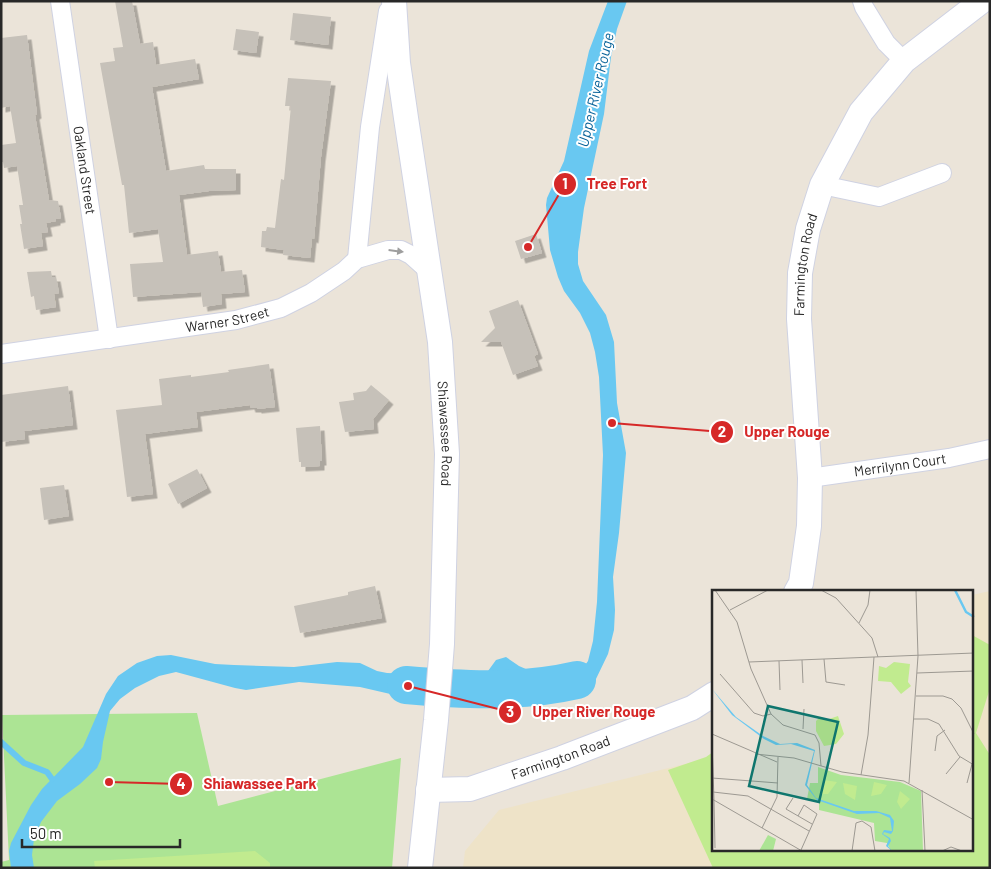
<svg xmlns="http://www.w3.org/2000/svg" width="991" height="869" font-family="Barlow,sans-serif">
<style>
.education{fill:#eee3c8}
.green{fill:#ace494}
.pitch{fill:#c1eb8f}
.water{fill:#69c8f1}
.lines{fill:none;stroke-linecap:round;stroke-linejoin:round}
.stream{stroke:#69c8f1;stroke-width:6}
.river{stroke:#69c8f1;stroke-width:38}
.building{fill:#c6c1b9;filter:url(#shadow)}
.street-casing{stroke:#cfd2e2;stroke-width:20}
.secondary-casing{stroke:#cfd2e2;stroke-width:26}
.street{stroke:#fff;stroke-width:18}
.secondary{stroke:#fff;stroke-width:24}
.oneway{fill:#9e9e9e}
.labels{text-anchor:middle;stroke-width:4;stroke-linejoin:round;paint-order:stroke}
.street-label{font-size:14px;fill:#282828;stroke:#fff}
.water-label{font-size:15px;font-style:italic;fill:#0a649a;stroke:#fff}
.inset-river{fill:none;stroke:#69c8f1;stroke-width:2.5}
.inset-road{fill:none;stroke:#9d9992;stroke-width:1}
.view{fill:#0f766e;fill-opacity:0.15;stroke:#0f766e;stroke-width:2.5}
.inset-edge{fill:none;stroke:#282828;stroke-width:2.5}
.leader{fill:none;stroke:#d62828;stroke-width:2}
.callout-dot{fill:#d62828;stroke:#fff;stroke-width:2}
.mark-label{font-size:15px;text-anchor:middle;font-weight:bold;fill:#fff}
.callout-label{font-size:15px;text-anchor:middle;font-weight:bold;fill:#d62828;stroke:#fff;stroke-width:4;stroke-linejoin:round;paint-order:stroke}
</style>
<defs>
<filter id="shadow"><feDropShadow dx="4.5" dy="4.5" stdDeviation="0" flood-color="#0004"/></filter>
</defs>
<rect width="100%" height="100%" fill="#ebe4d9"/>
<path class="education" d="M990 591V868H463L465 851 499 810 713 757 714 850H972V595Z"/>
<path class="green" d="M197 713 218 806 401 758 392 868H1V862L9 860 2 715Z"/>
<path class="pitch" d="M972 635 990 645V688L976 733 990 755V868H713L668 770 706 757 713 752 714 850H972Z
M255 851 270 863V868H95L94 861Z"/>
<path class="water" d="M608 1H627L617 29 611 57 604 114 584 208 578 252V264L583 281 606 315 614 342 617 403 626 453 619 533 613 577 615 610 614 630 608 654 595 681 573 694 555 699 546 700 535 697 524 684 518 680 509 677 498 678 436 693 399 696 360 687 299 682 246 690 235 688 176 672 159 676 135 688 120 699 110 711 103 742 101 759 97 768 80 784 57 801 41 822 34 839 32 855 34 868H11L9 851 11 843 31 805 42 789 83 747 106 694 118 676 137 663 157 656 171 655 215 664 234 665 294 667 337 662 360 663 377 671 387 673 470 676 488 671 496 660 506 657 519 666 535 673 567 674 581 671 588 661 593 641 597 602 603 455 599 377 595 352 590 333 580 313 564 291 558 277 550 250 546 205 547 198 564 161 589 51Z"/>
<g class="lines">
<path class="stream" d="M1 742 24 763 47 772 52 779"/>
<path class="river" d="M406 685C463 690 521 693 577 680"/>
</g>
<path class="building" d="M115 1H132L140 44 153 42 156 65 195 59 199 79 152 87 166 171 204 165 205 169H236V190L209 191 179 195 187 255 218 251 221 272 242 270 245 292 221 294 222 304 203 307 201 292 133 297 130 264 163 262 158 229 129 233 124 185H122L100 63 115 61 113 48 123 47Z
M293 13 331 17 328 45 290 40Z
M236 29 259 32 256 53 233 50Z
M27 35 37 114 35 115 49 200 58 201 61 218 56 219V221L46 223 48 232 41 233 43 246 24 249 20 224H22L19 205H23L17 166 4 168 3 162H1V145L16 143 10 106 1 108V38Z
M288 78 331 81 321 157 314 239 312 238 310 258 283 255 284 250 261 247 262 231H266L267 227 275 228 281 179 284 180 291 106H285Z
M536 234 542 253 521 259 515 241Z
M51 271 52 277H56L59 293 54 294 56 307 36 310 34 296 31 297 27 272Z
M518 300 538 354 534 356 538 366 513 375 501 342H481L495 328 489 311Z
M269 364 275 407 257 409V408H251L250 405 196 412 198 427 145 434 153 494 127 497 116 410 162 405 159 379 191 375V377L229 372 228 370Z
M371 385 389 400 373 419 374 429 345 432 339 402 354 400 353 393 366 391Z
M68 386 73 425 24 431 25 439 1 442V395Z
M320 426 322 461H320V466L301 467V462H299L296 428Z
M197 469 207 488 178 504 168 484Z
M64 485 69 516 44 520 40 488Z
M375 586 382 618 300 633 294 606 348 595V592Z"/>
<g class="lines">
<g class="street-casing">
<g id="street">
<path id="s1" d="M60 1 109 339"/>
<path d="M862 1 864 7 886 43 904 61"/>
<path d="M822 185 879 197 942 173"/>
<path d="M357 259 370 127 388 11"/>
<path id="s2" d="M1 354 236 320 281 308 311 293 344 271 357 259 388 250H401L411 255 430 272"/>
<path id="s3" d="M810 478 949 458 990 449"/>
</g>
</g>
<g class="secondary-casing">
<g id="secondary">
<path id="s4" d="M394 1 398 63 406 118 440 342 447 454 442 644 436 720 420 868"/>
<path id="s5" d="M796 592 801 583 809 526 810 478 799 319 800 273 808 229 822 185 861 112 904 61 982 1"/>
<path id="s6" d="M428 790 470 789 562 758 692 708 714 694"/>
</g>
</g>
<use href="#street" class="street"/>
<use href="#secondary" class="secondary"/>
</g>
<defs><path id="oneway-solid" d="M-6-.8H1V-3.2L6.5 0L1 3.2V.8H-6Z" transform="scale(1.25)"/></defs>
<use class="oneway" href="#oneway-solid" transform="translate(396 251) rotate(7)"/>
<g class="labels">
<g class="street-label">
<text dy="5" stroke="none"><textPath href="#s1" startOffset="171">Oakland Street</textPath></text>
<text dy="5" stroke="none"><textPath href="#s5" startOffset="330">Farmington Road</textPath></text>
<text dy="5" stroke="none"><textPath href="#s2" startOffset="229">Warner Street</textPath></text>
<text dy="5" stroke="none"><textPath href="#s4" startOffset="436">Shiawassee Road</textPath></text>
<text dy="5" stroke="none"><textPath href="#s3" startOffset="91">Merrilynn Court</textPath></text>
<text dy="5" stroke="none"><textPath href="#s6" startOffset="138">Farmington Road</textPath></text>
</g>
<g class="water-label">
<text transform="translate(596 90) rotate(-77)" y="5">Upper River Rouge</text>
</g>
</g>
<g transform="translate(712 590)">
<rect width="261" height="261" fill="#ebe4d9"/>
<path d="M106 177 129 185 188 192 209 201 211 261H179L175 253 163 251 162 233 107 220V211L95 209 98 193H106ZM56 245 64 249 61 261H47Z" fill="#ace494"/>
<path d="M182 72 198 74 196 92 199 96 189 104 179 92 166 91 167 76 174 78ZM126 126 132 144 124 154 112 156 104 141V131L108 127 114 130ZM112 190 125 192 116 204H108ZM162 192 175 195 169 204 159 206ZM131 193 145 196 143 210 133 204ZM188 201 198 209 189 219 185 212Z" fill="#c1eb8f"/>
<path d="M0 99 24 127 51 146 68 154 85 153 103 160 95 195 104 208 142 221H164L178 225 182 231 181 241 179 244 172 242 171 244 178 248 179 251 176 256 180 261 174 256 177 249 170 244 172 240 180 241 178 228 167 223 145 224 105 210 93 195 102 161 79 154 64 155 52 149 20 125Z" fill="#69c8f1"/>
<path class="inset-river" d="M243 0 254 22 262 27"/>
<path class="inset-road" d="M3 0 25 32 39 79 59 124 71 135 103 145 107 153 109 176M109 0 124 8 160 48 166 67M18 20 56 0M147 33 156 15 158 0M112 69 114 92 133 95M90 70 91 93M67 71 68 100M37 72 262 63M205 83 262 81M8 84 42 123 51 126 59 124M204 106H231L240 109 249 118 262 144M202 129H216L227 134 247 166 262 175M91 139 92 119M0 144 65 172M0 153 2 210M223 161 225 146 233 140M43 164 82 168 130 182 192 191 262 230M234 184 248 167M149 185 156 145 162 67M0 188 66 193M197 193 206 66 204 0M255 193 260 174M210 200 213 261M1 202 36 206 97 241M81 208 74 219 100 234M0 209 90 261M2 210 3 258M86 226 92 215 105 224 89 260M50 238 65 207 66 167M140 261 144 233 150 231 159 237 163 261M230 261 239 257 250 261"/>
<path class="view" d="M56 116 126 132 107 212 37 196Z"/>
<rect width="261" height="261" class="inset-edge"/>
</g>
<path class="leader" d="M528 247L565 184M612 423L722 432M408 686L510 712M109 782L181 784"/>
<g class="callout-dot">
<circle cx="528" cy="247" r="5"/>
<circle cx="612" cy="423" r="5"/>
<circle cx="408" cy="686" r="5"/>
<circle cx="109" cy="782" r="5"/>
<circle cx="565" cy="184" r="12"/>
<circle cx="722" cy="432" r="12"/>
<circle cx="510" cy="712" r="12"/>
<circle cx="181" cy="784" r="12"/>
</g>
<g class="mark-label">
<text x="565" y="189">1</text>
<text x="722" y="437">2</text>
<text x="510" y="717">3</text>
<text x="181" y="789">4</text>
</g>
<g class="callout-label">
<text x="617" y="189">Tree Fort</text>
<text x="787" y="437">Upper Rouge</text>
<text x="594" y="717">Upper River Rouge</text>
<text x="260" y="789">Shiawassee Park</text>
</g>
<rect width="991" height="869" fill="none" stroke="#282828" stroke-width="5"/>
<path d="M22 839v8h158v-8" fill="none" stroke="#282828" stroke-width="2.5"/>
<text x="30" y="839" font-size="15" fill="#282828" stroke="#ffffff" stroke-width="4" paint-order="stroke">50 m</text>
</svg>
